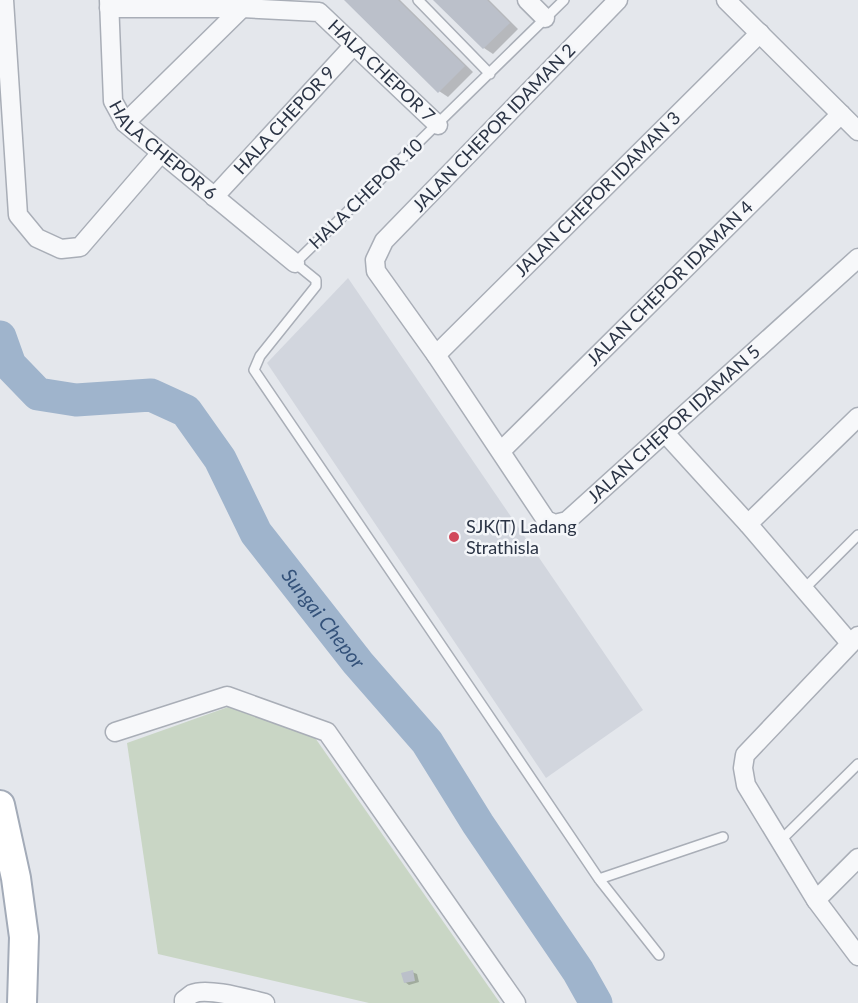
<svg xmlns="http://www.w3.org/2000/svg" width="858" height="1003" font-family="Lato,sans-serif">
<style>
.built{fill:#d2d6de}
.green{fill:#c9d6c5}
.shadow{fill:#0003}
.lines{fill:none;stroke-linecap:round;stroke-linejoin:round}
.river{stroke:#9fb4cc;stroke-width:33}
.building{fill:#bbc0ca}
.lane-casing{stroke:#a9aeb7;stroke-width:12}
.street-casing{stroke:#a9aeb7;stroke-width:21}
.primary-casing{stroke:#a3abb8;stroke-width:32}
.lane{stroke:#f7f8fa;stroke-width:9}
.street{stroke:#f7f8fa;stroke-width:18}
.primary{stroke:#fff;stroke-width:28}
.poi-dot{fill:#d1495b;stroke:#f4f6f9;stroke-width:2}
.labels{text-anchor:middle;stroke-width:5;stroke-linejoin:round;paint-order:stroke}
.street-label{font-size:18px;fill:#2b3445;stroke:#f4f6f9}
.poi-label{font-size:18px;fill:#2b3445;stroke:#f4f6f9;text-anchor:start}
.water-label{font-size:20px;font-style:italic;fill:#34527a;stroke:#f4f6f9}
</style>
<rect width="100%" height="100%" fill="#e4e7ec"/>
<path class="built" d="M348 278 643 710 546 778 267 363Z"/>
<path class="green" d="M231 706 311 732 500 1003H369L158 954 127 743Z"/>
<path class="shadow" d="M346 0H400L473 72 448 97 439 91Z
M435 0H489L518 29 493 54 484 48Z
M412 972 417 974 419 982 409 985 405 982Z"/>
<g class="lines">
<path class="river" id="s1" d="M0 337 10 365 38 394 76 400 151 395 186 411 220 459 256 533 358 663 427 742 478 824 578 971 596 1003"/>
</g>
<path class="building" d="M344 0H398L465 66 438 93Z
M433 0H487L510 23 483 49Z
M413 970 415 981 404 983 401 973Z"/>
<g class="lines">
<g class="lane-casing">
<path id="lane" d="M418 0 490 74
M564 0 295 263 316 280V286L260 356 254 370 485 710 599 879 659 955
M804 589 858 535
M780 841 858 764
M599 879 723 837"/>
</g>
<g class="street-casing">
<g id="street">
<path d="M4 0 18 215 37 238 61 249 80 247 161 153"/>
<path id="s2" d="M109 0 113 101 125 123 295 263"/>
<path d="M527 0 545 18"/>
<path id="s3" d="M618 0 384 241 375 260 376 271 436 355 546 520 555 524 567 521 858 258"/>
<path d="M726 0 858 131"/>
<path id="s4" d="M109 8H242L319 12 438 125"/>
<path d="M125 123 242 8"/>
<path id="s5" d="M214 197 354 45"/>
<path id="s6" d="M436 355 760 33"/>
<path d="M665 433 748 524 850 643"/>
<path id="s7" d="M501 451 841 114"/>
<path d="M748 524 858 417"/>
<path d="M858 636 745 755 743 768 746 785 816 900 858 956"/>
<path d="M115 732 227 696 327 732 516 1003"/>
<path d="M816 900 858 858"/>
<path d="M184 1003V1000C187 998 189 996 192 994 207 987 248 999 265 1003"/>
</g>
</g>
<g class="primary-casing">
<path id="primary" d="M0 805 16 878 24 937 22 1003"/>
</g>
<use href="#lane" class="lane"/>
<use href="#street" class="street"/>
<use href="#primary" class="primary"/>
</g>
<circle class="poi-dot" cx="454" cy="537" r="6"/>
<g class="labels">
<g class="street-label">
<text dy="6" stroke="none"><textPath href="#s4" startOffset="296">HALA CHEPOR 7</textPath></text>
<text dy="6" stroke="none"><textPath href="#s5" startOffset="104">HALA CHEPOR 9</textPath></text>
<text transform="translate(494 128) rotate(-46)" y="6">JALAN CHEPOR IDAMAN 2</text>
<text dy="6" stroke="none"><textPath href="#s2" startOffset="172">HALA CHEPOR 6</textPath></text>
<text transform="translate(366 194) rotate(-44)" y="6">HALA CHEPOR 10</text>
<text dy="6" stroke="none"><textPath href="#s6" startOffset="228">JALAN CHEPOR IDAMAN 3</textPath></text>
<text dy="6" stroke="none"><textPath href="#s7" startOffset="238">JALAN CHEPOR IDAMAN 4</textPath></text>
<text dy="6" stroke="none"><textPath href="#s3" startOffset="836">JALAN CHEPOR IDAMAN 5</textPath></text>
</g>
<g class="poi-label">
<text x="466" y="533">SJK(T) Ladang<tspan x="466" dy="21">Strathisla</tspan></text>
</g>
<g class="water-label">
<text dy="7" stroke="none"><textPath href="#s1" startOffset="472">Sungai Chepor</textPath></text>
</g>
</g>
</svg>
